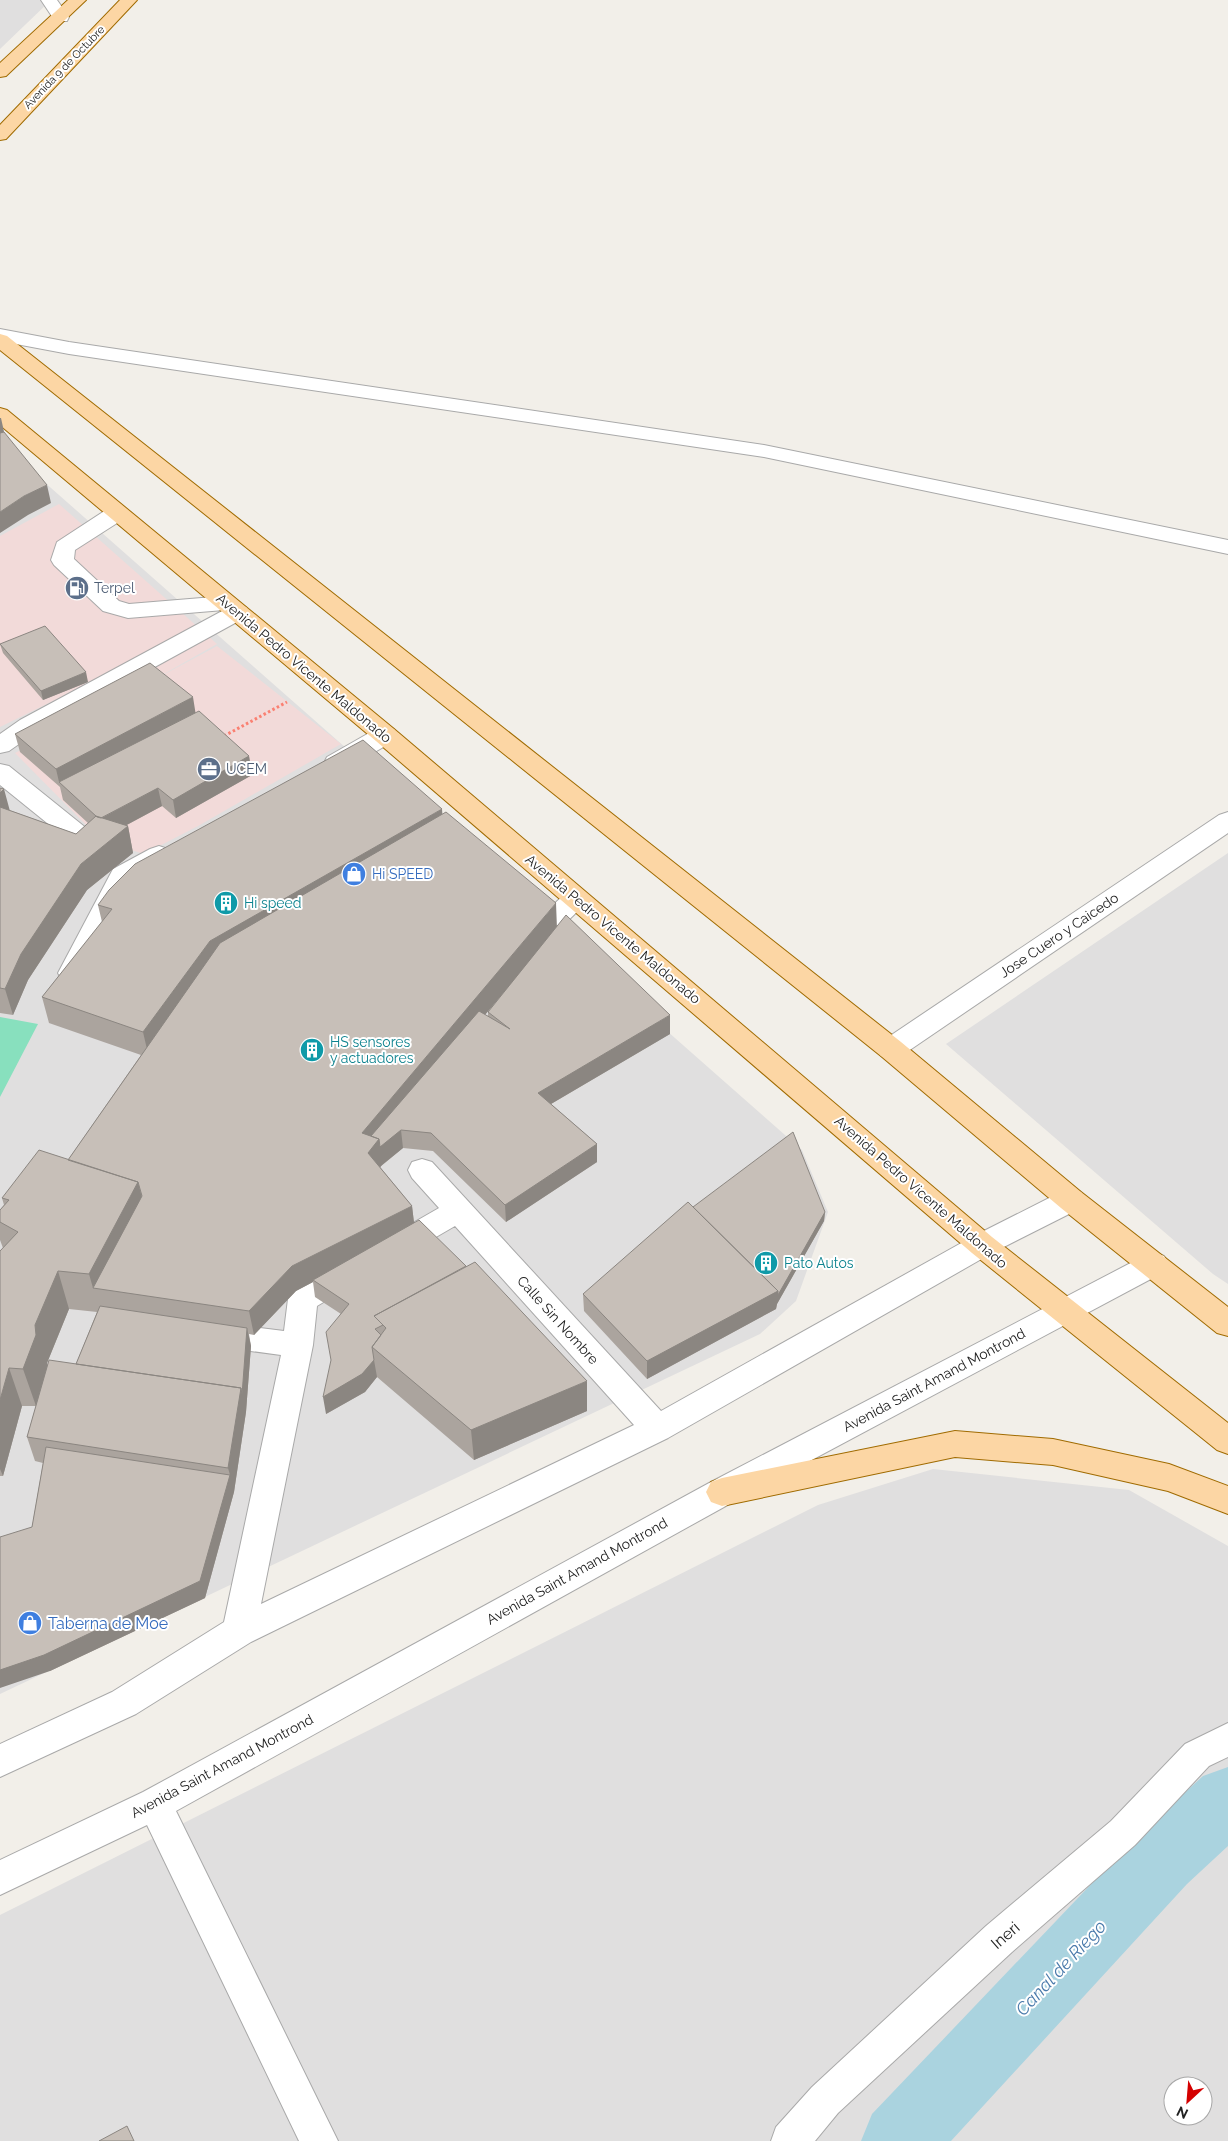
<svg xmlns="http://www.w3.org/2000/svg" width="1228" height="2141" font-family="Raleway,sans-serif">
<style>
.residential{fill:#e0dfdf;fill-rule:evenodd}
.commercial{fill:#f2dad9}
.pitch{fill:#88e0be}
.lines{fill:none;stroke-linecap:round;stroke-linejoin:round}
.canal{fill:#aad3df;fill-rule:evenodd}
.minor-casing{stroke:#a9a9a9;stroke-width:2}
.major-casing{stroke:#a06b00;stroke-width:2}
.path{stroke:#fa8072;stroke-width:3;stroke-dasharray:2.5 2.5;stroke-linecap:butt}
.minor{fill:#fff;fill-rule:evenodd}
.major{fill:#fcd6a4;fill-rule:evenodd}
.wall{fill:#aba49e;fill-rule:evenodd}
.shaded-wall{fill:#8b8681}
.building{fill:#c7bfb8;stroke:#8b8681}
.labels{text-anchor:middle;stroke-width:4;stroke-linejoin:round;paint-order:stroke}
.far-street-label{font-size:11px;fill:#222;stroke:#fff}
.service-label{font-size:14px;fill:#4e5e75;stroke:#fff;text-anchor:start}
.street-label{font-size:14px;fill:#222;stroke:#fff}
.shop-label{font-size:14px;fill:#366cbe;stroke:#fff;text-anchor:start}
.culture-label{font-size:14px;fill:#0d838f;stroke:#fff;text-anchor:start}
.near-shop-label{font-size:16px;fill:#366cbe;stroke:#fff;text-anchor:start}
.near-street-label{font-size:16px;fill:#222;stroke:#fff}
.near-water-label{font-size:18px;font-style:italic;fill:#4a7aab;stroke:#fff}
</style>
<rect width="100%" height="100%" fill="#f2efe9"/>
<path class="residential" d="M0 0H51L0 49Z
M0 443 802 1150 828 1212 796 1301 760 1334 0 1694Z
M1228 853V1284L1213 1274 946 1044Z
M933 1469 1129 1490 1228 1546V2141H0V1915L818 1505ZM1173 2086H1203V2116H1173Z"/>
<path class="commercial" d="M59 504 217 644 148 683 217 646 341 744 198 826 144 854 102 841 15 753 139 688 114 671 0 727V536Z"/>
<path class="pitch" d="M0 1017 38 1024 0 1097Z"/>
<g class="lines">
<path class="canal" d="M1228 1767V1846L1187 1884 951 2141H861L872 2114 1137 1836 1203 1776Z"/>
<g class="minor-casing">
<path id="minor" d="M41 0H57L69 17 67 21H55Z
M0 329 69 342 764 445 1228 540V554L764 457 69 354 0 341Z
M117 506 125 508 128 513 125 518 75 550 74 559 119 601 129 604 226 596 234 598 237 603 236 605 246 607 249 612 246 617 36 732 9 751 0 753V734L20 720 224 610 128 618 103 611 54 565 51 560 57 542 109 508Z
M385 727 394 729 397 735 394 741 345 769 336 771 327 769 324 763 327 757 376 729Z
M0 764 9 766 96 836 100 842 96 848 87 851 78 848 0 785Z
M1228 812V833L901 1056 891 1059 881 1056 877 1049 881 1042 1219 815Z
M159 846 168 849 172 855 168 861 132 881 80 980 71 983 62 980 58 973 113 869 150 849Z
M576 889 585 892 589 898 585 904 539 949 530 951 521 949 517 942 521 935 567 892Z
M422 1159 432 1162 661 1411 972 1237 1061 1192 1071 1189 1081 1192 1085 1200 1081 1208 992 1253 668 1438 251 1642 136 1714 0 1777V1744L112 1692 224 1622 281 1355 214 1346 203 1343 199 1334 203 1325 214 1322 284 1331 288 1299 292 1290 337 1266 347 1262 357 1266 362 1274 357 1282 317 1306 313 1345 261 1604 634 1425 455 1226 405 1255 395 1259 385 1255 380 1247 385 1239 439 1208 412 1178 408 1170 412 1162Z
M1154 1252 1164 1256 1169 1264 1164 1272 733 1502 176 1811 338 2141H299L147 1825 0 1895V1860L143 1792 711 1482 1144 1256Z
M1228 1723V1757L1209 1766 1135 1845 1012 1952 838 2113 815 2141H771L776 2127 812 2087 986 1926 1111 1821 1185 1744Z"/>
</g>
<g class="major-casing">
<path id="major" d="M68 0H86L6 76 0 77V63Z
M120 0H137L6 139 0 140V125Z
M0 334 7 336 901 1042 1081 1192 1228 1307V1336L1217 1333 1061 1208 881 1056 0 350Z
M0 408 7 410 394 729 992 1237 1228 1423V1454L1217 1450 972 1253 376 741 0 425Z
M955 1431 1053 1439 1169 1464 1228 1486V1514L1168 1491 1053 1465 955 1457 722 1506 711 1502 706 1492 711 1482 722 1478Z"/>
</g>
<path class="path" d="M224 736 287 702"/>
<use href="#minor" class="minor"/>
<use href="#major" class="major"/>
</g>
<path class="wall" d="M0 644 88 682 43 700 3 653Z
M196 713 249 756 252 775 176 818 162 806 125 826H128L133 853 87 890 28 980 13 1015 0 1013V788L9 810 76 834 88 823 63 800 60 787 20 752 15 734Z
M442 814 557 926 670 1034 551 1104 597 1144V1162L506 1222 433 1151 403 1148 380 1167 412 1206 414 1223 587 1411 474 1460 377 1377 365 1392 326 1414 341 1314 315 1297 313 1282 296 1291 254 1335 249 1334 251 1346 246 1412 234 1492 205 1598 50 1671 32 1527 43 1463 35 1461 27 1437 36 1406H22L3 1476H0V1251L3 1248 0 1240V1210L4 1205 2 1198 68 1160 141 1055 49 1023 42 997 102 922 98 905ZM513 981 488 1012V1016L485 1015ZM69 1309 97 1312 76 1364 48 1366 47 1363Z
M825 1212 824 1221 777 1304 776 1309 647 1379 584 1311 583 1294Z"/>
<path class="shaded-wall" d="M0 418H1L8 450 0 453Z
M47 485 51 503 28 515 0 533V512L24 496Z
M86 672 88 682 43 700 41 691Z
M193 697 196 716 59 782 56 769Z
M249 756 252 775 176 818 173 800Z
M158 788 162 806 104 837 100 819Z
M4 789 11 815 0 826V793Z
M442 809 444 835 149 1058 143 1032 210 941Z
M128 826 133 853 87 890 28 980 13 1015 5 989 21 954 81 864Z
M556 903 557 929 379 1141 401 1130 403 1148 382 1165 371 1178 362 1133Z
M670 1015V1034L539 1111 538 1093Z
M597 1144V1162L506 1222 505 1205Z
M138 1182 148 1222 93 1288 89 1274Z
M412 1206 415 1231 313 1280V1282L296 1291 254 1335 249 1311 292 1266Z
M825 1212 824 1221 777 1304 776 1309 647 1379V1361Z
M58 1271 69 1309 47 1363 49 1373 36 1406 23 1369 35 1325Z
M247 1328 251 1346 246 1412 234 1492 205 1598 50 1671 0 1688V1670L230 1475 228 1468Z
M374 1360 377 1377 365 1392 326 1414 323 1397Z
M9 1368 22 1406 3 1476 0 1469V1400Z
M587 1381V1411L474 1460 471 1430Z"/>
<path class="building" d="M4 432 47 485 24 496 0 512V433Z
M45 626 86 672 41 691 0 644Z
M150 663 193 697 56 769 15 734Z
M199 711 249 756 173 800 158 788 101 818 97 817 59 782Z
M363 740 442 809 210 941 143 1032 42 997 112 909 98 905 109 890 135 864Z
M0 788 4 789 0 793Z
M0 807 76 834 96 816 128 826 81 864 21 954 5 989 0 988Z
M446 812 556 903 362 1133 379 1139 368 1153 412 1206 292 1266 249 1311 93 1288 142 1196 138 1182 68 1160 220 943Z
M566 915 670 1015 538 1093 597 1144 505 1205 431 1133 401 1130 380 1147 379 1139 371 1136 479 1011 510 1029 488 1012Z
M793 1132 825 1212 778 1295V1291L693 1207Z
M39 1150 138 1182 89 1274 58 1271 35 1325 36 1335 23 1369 9 1368 0 1400V1251L18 1232 0 1222V1210L9 1200 2 1198Z
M688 1202 778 1291 647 1361 583 1294Z
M419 1220 466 1266 374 1316 383 1325 375 1329 381 1335 372 1347 374 1360 362 1374 323 1397 331 1360 326 1332 349 1304 313 1280Z
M475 1262 587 1381 471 1430 372 1347 386 1328 374 1316Z
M100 1306 247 1328 242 1395 241 1388 76 1364Z
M49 1360 241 1388 228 1468 27 1437Z
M46 1447 230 1475 200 1581 44 1655 0 1670V1537L32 1527Z
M127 2126 134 2141H99Z"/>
<defs>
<g id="fuel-disc" transform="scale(1.25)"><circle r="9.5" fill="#5c6f8a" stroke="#fff"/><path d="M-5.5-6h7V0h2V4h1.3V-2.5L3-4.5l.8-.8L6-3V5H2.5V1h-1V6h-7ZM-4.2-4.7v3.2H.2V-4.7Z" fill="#fff"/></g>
<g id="office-disc" transform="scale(1.25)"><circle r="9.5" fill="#5c6f8a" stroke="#fff"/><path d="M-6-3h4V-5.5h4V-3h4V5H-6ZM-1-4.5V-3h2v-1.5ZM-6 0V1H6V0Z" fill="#fff"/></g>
<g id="shop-disc" transform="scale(1.25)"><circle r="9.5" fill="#3f7fe0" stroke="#fff"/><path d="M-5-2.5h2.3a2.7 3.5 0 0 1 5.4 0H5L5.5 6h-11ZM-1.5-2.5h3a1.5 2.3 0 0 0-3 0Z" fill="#fff"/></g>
<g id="building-disc" transform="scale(1.25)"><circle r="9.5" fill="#0f9aa8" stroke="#fff"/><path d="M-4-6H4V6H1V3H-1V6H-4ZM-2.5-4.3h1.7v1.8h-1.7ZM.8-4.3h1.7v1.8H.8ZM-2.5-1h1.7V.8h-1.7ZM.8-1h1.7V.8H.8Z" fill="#fff"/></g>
</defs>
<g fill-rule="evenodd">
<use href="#fuel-disc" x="77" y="588"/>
<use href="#office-disc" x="209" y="769"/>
<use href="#shop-disc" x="354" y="874"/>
<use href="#building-disc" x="226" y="903"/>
<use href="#building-disc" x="312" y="1050"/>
<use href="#building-disc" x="766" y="1263"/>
<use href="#shop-disc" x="30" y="1623"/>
</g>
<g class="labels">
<g class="far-street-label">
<text transform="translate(64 67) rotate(-46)" y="4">Avenida 9 de Octubre</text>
</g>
<g class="service-label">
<text x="94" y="593">Terpel</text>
<text x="226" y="774">UCEM</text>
</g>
<g class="street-label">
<text transform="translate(304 668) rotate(40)" y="5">Avenida Pedro Vicente Maldonado</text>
<text transform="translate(613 929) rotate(40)" y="5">Avenida Pedro Vicente Maldonado</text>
<text transform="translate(1059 935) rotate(-34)" y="5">Jose Cuero y Caicedo</text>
<text transform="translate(921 1192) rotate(41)" y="5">Avenida Pedro Vicente Maldonado</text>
<text transform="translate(558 1320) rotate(48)" y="5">Calle Sin Nombre</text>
<text transform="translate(934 1380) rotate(-28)" y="5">Avenida Saint Amand Montrond</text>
<text transform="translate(577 1571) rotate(-29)" y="5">Avenida Saint Amand Montrond</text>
<text transform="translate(222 1766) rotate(-28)" y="5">Avenida Saint Amand Montrond</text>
</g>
<g class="shop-label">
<text x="372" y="879">Hi SPEED</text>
</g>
<g class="culture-label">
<text x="244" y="908">Hi speed</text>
<text x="330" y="1047">HS sensores<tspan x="330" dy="16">y actuadores</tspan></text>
<text x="784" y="1268">Pato Autos</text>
</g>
<g class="near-shop-label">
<text x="48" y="1629">Taberna de Moe</text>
</g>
<g class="near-street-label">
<text transform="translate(1005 1935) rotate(-41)" y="6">Ineri</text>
</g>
<g class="near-water-label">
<text transform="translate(1061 1968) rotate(-47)" y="6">Canal de Riego</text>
</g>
</g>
<g transform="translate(1188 2101) rotate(206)"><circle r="24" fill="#ffffff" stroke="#a7a7a7"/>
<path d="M0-4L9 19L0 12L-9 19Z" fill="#d40000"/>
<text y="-8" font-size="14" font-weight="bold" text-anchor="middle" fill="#222222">N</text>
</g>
</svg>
